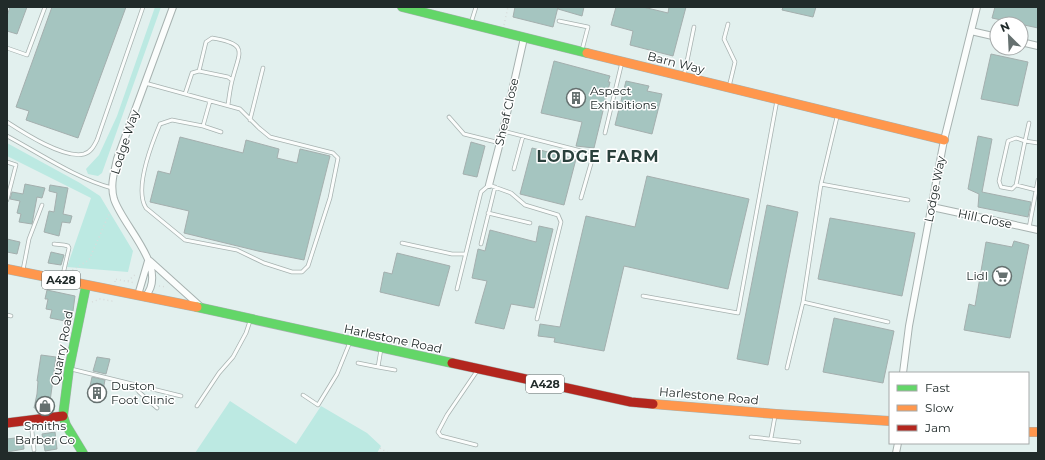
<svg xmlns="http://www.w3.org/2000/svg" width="1045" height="460" font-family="Montserrat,sans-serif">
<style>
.green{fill:#bce9e2}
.building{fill:#a5c5c0;stroke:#a4afae}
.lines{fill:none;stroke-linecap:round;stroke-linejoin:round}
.lane-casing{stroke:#a7b2b0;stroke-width:4.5}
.street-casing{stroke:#a7b2b0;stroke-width:8}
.fast-casing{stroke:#a7b2b0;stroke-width:10}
.slow-casing{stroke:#a7b2b0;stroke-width:10}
.jam-casing{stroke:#a7b2b0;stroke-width:10}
.path{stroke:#d8dcdb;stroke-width:1.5;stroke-dasharray:1 3;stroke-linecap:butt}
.lane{stroke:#fbfdfc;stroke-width:3}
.street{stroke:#fbfdfc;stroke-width:6}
.fast{stroke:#63d668;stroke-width:9}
.slow{stroke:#ff974d;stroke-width:9}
.jam{stroke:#b3261e;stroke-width:9}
.labels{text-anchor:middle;stroke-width:3;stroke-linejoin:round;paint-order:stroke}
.shield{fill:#fff;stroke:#646b6a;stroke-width:1}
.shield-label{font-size:11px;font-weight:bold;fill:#212b2a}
.street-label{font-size:12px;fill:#212b2a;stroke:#fff}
.poi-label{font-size:12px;fill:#212b2a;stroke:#fff;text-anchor:start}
.district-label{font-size:16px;font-weight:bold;letter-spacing:1px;fill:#2a403c;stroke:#fff}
</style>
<rect width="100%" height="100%" fill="#e2f0ee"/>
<path class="green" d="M155 7H161L102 173 98 176 88 174 86 169 99 155 117 116Z
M7 143 80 183 100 196 133 251 128 272 67 267 91 198 7 156Z
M230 401 296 444 321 406 367 433 381 446 377 453H195Z"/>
<path class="building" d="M10 7H27L17 34 7 31V16Z
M52 7H126L78 138 26 120 29 111 16 107Z
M515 7H584L582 16 558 9V7L553 27 513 17Z
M616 7H643L668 13 669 7H686L673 56 630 45 633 31 611 25Z
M783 7H816L813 17 782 10Z
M995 7H1038V28L992 18Z
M991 54 1028 62 1018 106 981 99Z
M554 61 610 76 608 82H610L594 148 576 146 582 122 541 113Z
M626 81 649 86 647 91 662 94 652 134 615 125Z
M978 136 992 139 982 192 1031 202 1028 217 978 207 979 194 968 189Z
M180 137 243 153 246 140 279 149 277 158 297 163 300 149 330 156 304 260 258 251 184 233 189 211 150 202 158 171 170 174Z
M471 142 485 146 477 177 463 174Z
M532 148 576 159 564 205 520 194Z
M647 176 749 199 728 289 624 266 604 351 554 342 555 338 538 336 540 324 560 327 586 216 635 227Z
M25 184 45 188 42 198 37 197 32 224 19 222 21 214 17 213 20 201 10 199 12 192 23 194Z
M50 185 68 188 63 214 72 216 70 223 62 222 59 236 44 232 49 211 54 212 57 193 49 191Z
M767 205 798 212 768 365 737 359Z
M830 218 915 233 902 296 818 279Z
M539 226 553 229 534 308 511 304 504 329 475 323 487 281 472 278 478 249 485 251 490 230 536 242Z
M7 239 20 242 17 254 7 252Z
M1014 241 1029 245 1010 338 964 330 969 304 975 306 986 242 1012 247Z
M51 252 64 255 61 265 48 263Z
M397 253 450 266 439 306 380 292 384 272 392 274Z
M47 290 75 296 71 326 65 325V321L50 318 52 310 46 309 48 299H45Z
M834 318 894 331 883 383 823 372Z
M41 355 56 357 49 409 34 408 37 394 38 381H37Z
M97 357 110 359 106 374 93 371Z
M92 377 105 380 103 390 107 391 105 399 88 395Z
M55 432 57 449 45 451 42 434Z
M23 437 24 449 7 452V439Z"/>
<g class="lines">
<g class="lane-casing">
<path id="lane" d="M559 21 588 27 582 50
M471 23 476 7
M728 24 724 39 735 62 729 87
M7 48 27 55 45 7
M199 71 228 77 232 80
M684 76 694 27
M145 83 240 109 259 128 270 137 333 153 338 158 330 198 308 266 302 272H292L264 263 237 250 185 240 146 208C134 189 152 143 160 124L172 120 203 126 210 101
M185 94 192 73 199 71 206 42 212 38C250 44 239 52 232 81 230 89 229 97 228 105
M449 117 464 134 500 143
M837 117 821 184 803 302 888 322
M250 120 263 68
M7 122C24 133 64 159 84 154 91 152 94 146 97 140L143 7
M1029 123 1025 141 1016 138 1008 141 999 181 1001 187 1012 189 1016 185 1025 141 1038 143
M203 126 221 132
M503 131 585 152 592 160 581 198
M605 133 622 62
M7 136C39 153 77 179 112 188
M7 162 16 165 7 200
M514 169 523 136
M821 184 908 200
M1016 185 1036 190
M488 213 530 223
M1029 228 1038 180
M402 243 452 254H465
M54 244 64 245 68 246 69 248 62 279
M481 244 495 187
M23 270 29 239 42 205
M457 289 481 192 489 185 511 193 525 205 558 215 561 222 537 319
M643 296 738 313 777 100
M7 315 11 316
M381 349 378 367 395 370
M358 363 378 367
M787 368 803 302
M71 369 181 396
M134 385 139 392 157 408
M303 395 318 405 337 374 350 342
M197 406 219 373 233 357 246 333 250 321
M31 422 34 450
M751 437 799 442
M771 438 775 416
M476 445 441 436 438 432 447 415 477 371"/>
</g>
<g class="street-casing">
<path id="street" d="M971 31 997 37
M1021 42 1038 46
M489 185 503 131 524 38
M932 207 1038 230
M150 261 201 307
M138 295 148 261
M145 297C170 268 123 227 114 199 110 185 114 173 117 159L173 7
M903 373 909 326 944 140 977 7
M896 453 898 443"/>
</g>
<g class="fast-casing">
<path id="fast" d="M402 7 587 53
M197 307 452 363
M83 453 66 425 63 416 69 369 86 286"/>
</g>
<g class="slow-casing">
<path id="slow" d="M587 53 944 140
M7 269 197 307
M653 404 776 414 890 421
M1028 432H1038"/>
</g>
<g class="jam-casing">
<path id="jam" d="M452 363 631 402 653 404
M7 423 63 416"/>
</g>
<path class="path" d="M504 25 508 7
M69 272 89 260 110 212
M128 281 137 273
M115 282V279L135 283
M159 286 167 287
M92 302 100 299 112 301V299
M380 448 388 453"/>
<use href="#lane" class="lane"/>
<use href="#street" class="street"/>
<use href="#fast" class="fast"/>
<use href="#slow" class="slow"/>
<use href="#jam" class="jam"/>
</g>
<defs>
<g id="building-ring" transform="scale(1)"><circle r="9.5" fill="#fff" stroke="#65706f" stroke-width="1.5"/><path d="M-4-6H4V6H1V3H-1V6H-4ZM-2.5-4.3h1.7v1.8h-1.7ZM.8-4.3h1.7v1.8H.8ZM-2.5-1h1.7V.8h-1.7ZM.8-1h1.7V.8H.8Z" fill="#65706f"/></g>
<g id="supermarket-ring" transform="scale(1)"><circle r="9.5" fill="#fff" stroke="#65706f" stroke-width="1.5"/><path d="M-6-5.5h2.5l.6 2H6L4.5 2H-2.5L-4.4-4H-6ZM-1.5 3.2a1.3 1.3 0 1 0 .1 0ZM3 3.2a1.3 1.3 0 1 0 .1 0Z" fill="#65706f"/></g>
<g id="shop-ring" transform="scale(1)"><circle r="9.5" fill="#fff" stroke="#65706f" stroke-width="1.5"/><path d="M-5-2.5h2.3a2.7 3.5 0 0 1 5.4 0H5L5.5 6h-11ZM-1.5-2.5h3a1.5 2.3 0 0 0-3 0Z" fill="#65706f"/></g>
</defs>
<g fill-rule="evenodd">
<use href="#building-ring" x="576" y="98"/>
<use href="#supermarket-ring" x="1002" y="276"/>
<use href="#building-ring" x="97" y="393"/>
<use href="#shop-ring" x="45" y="406"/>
</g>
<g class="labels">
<g class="shield">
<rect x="42" y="271" width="38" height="18" rx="3"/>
<rect x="526" y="375" width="38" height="18" rx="3"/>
</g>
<g class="shield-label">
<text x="61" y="284">A428</text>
<text x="545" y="388">A428</text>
</g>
<g class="street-label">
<text transform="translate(676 63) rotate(14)" y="4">Barn Way</text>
<text transform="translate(507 112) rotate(-77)" y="4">Sheaf Close</text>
<text transform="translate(125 142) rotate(-72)" y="4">Lodge Way</text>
<text transform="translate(935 189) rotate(-79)" y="4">Lodge Way</text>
<text transform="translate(985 219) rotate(12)" y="4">Hill Close</text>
<text transform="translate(393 339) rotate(12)" y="4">Harlestone Road</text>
<text transform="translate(62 348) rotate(-79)" y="4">Quarry Road</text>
<text transform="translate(709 396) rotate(5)" y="4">Harlestone Road</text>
</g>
<g class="poi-label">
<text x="590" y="95">Aspect<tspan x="590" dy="14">Exhibitions</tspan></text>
<text x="988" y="280" text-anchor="end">Lidl</text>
<text x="111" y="390">Duston<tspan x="111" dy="14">Foot Clinic</tspan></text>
<text x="45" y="430" text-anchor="middle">Smiths<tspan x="45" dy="14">Barber Co</tspan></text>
</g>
<g class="district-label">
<text x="598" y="162">LODGE FARM</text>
</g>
</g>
<rect width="1045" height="460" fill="none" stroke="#212b2a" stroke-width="16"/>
<rect x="889" y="372" width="140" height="72" fill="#ffffff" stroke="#a6aaaa"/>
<rect x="897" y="385" width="20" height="6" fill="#63d668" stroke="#a6aaaa"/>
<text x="925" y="392" font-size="12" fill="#212b2a">Fast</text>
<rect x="897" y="405" width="20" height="6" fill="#ff974d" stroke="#a6aaaa"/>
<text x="925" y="412" font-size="12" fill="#212b2a">Slow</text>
<rect x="897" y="425" width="20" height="6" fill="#b3261e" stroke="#a6aaaa"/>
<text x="925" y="432" font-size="12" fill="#212b2a">Jam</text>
<g transform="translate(1009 36) rotate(336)"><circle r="19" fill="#ffffff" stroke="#a6aaaa"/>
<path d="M0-3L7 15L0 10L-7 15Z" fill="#65706f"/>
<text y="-6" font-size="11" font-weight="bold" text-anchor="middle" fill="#212b2a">N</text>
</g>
</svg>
